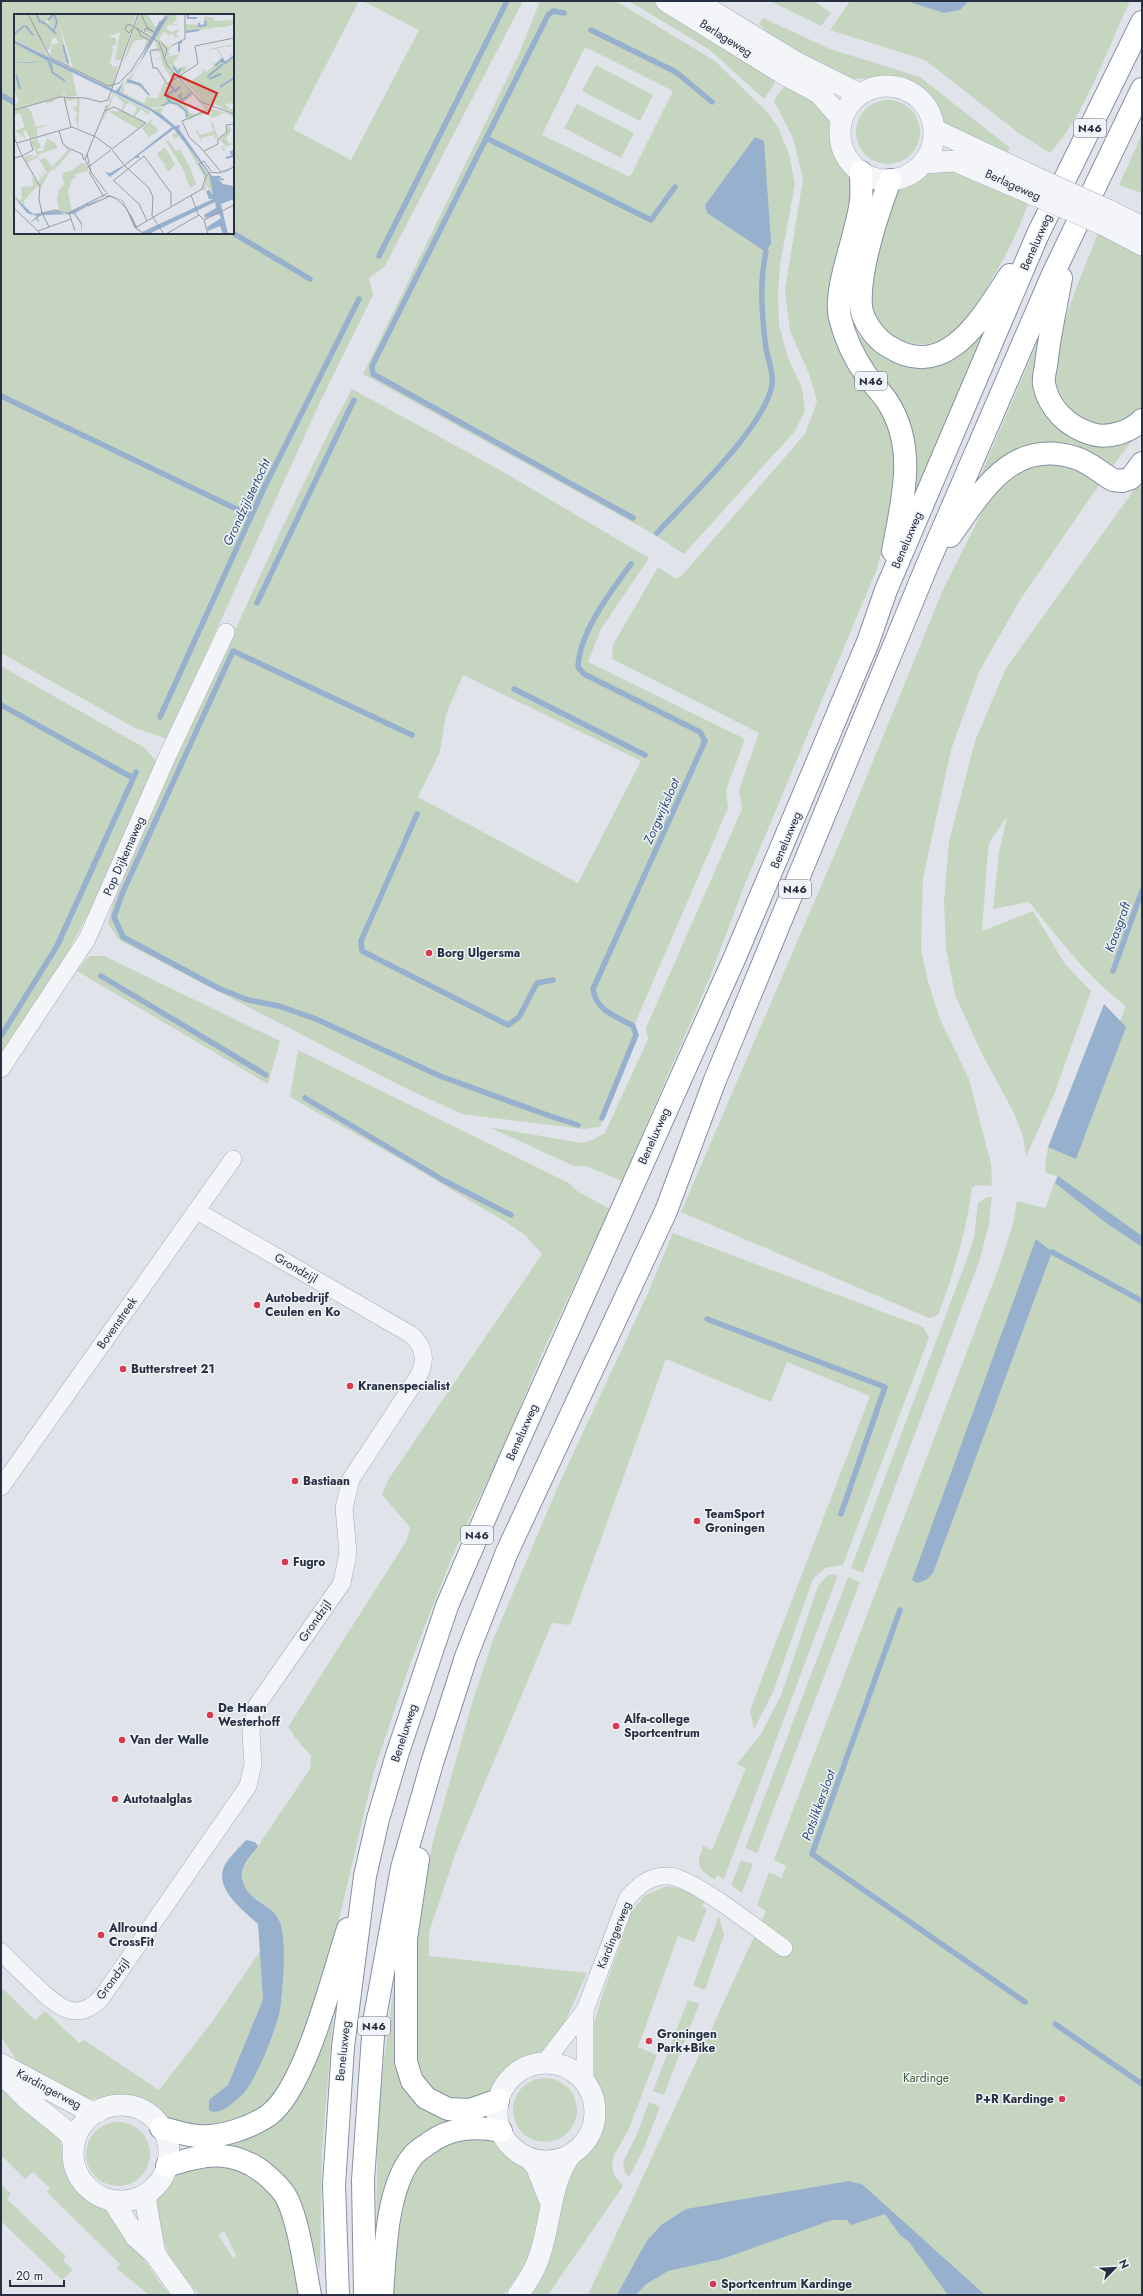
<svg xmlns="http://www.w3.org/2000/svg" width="1143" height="2296" font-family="Jost,sans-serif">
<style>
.green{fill:#c5d5c0;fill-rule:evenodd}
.water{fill:#97b0ce}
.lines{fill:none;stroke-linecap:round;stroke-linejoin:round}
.stream{stroke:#97b0ce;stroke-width:5.5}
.minor-casing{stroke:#a5aab5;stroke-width:18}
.tertiary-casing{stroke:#a5aab5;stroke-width:22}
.trunk-casing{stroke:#8690a2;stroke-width:24}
.minor{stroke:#f3f5f8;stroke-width:17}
.tertiary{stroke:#f3f5f8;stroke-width:21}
.trunk{stroke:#fff;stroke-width:22}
.tertiary-bridge-casing{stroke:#a5aab5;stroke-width:22;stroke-linecap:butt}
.tertiary-bridge{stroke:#f3f5f8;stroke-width:21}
.poi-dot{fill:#db394d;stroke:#f0f3f7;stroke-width:1.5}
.labels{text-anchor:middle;stroke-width:3;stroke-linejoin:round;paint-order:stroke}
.shield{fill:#f0f3f7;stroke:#636a79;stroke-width:1}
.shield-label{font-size:11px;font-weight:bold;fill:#273043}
.street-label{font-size:12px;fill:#273043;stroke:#f0f3f7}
.poi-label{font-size:12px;font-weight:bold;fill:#273043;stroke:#f0f3f7;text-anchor:start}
.park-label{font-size:12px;fill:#3a6133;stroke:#f0f3f7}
.water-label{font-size:13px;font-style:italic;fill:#2d4e7b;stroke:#f0f3f7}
.inset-river{fill:none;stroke:#97b0ce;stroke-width:2}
.inset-road{fill:none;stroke:#969ca7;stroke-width:1}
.view{fill:#d62828;fill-opacity:0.15;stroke:#d62828;stroke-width:2}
.inset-edge{fill:none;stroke:#273043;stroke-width:2}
</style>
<rect width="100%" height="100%" fill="#e0e4ea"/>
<path class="green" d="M1 1H359L293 129 351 160 419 30 363 1H523L385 266 369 278 373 295 320 402 167 739 135 728 1 653ZM15 15H233V233H15Z
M540 1H616L715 61 768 113 778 127 789 154 795 184 780 265 778 294 779 325 788 358 802 388 805 411 795 431 684 554 650 532 363 374 519 54ZM585 47 673 91 630 177 542 135Z
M629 1H653L774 74 775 83 764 99 710 50Z
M770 1H814L831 13 821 26Z
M850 1H906L944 13 960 10 969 1H1130C1107 49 1086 114 1050 153L1020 134 925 60 830 30Z
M763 18 830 49 920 77 1010 148 1007 154 945 123 934 101 917 83 893 76 842 80 786 49 759 24Z
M596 65 653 95 640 121 582 91Z
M791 84 816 100 829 118 831 139 852 177 854 198 834 289 896 448V501L876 571 745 884 708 982 622 1181 586 1166H574L489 1127 581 1143 592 1140 605 1133 648 1039 646 1028 742 809 739 790 759 733 612 659 613 645 658 567 676 579 684 573 805 434 817 402 810 376 790 331 785 290 803 179 793 138 774 101 781 90Z
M856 132a32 32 0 1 1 64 0a32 32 0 1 1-64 0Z
M577 104 634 133 621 158 564 128Z
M1142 134V193L1119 185Z
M953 168 1029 201C1018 234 1002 262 985 291 977 304 969 322 958 331 943 343 925 347 907 342 892 338 878 330 872 315 869 308 869 296 869 288 869 281 885 208 888 202 901 180 929 171 953 168Z
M1098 233 1142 251V409C1127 423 1109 433 1087 425 1068 417 1051 389 1052 368 1053 360 1056 352 1058 344 1068 306 1084 269 1098 233Z
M990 317 914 498 875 371 855 340 865 335 908 361Z
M1047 320 1055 421 1136 435 1113 466 1069 448 978 481Z
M352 389 500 470 649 558 601 629 588 662 745 739 726 790 728 808 635 1023 638 1035 600 1127 583 1129 462 1114 401 1086 119 940 108 923 113 903 178 754 282 528 328 434ZM463 675 641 761 578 883 418 797 440 752 446 714Z
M1051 462 1077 467 1101 482 1020 600 979 672 951 750 923 878 921 948 927 978 940 1019 969 1079 991 1164 992 1186 976 1185 972 1188C966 1234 954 1270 939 1313L934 1317 929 1318 681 1212 840 842 942 592 981 514 999 485 1023 470Z
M1142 479V2295H588L766 1911 757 1905 769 1872 781 1878 786 1866 774 1860 999 1267 1013 1224 1017 1201 1045 1208 1057 1176 1046 1173 1045 1167 1048 1147 1066 1154 1126 1006C1088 978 1059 939 1029 902L993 909 999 852 1007 817 990 841 988 850 982 931 1033 911 1065 964 1091 991 1055 1092 1026 1157 1023 1136 1013 1111 982 1054 955 995 946 949 944 900 949 842 975 741 1006 668Z
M1 666 145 748 155 760 154 773 107 878 62 963 1 1055Z
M89 956H104L280 1041 268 1084 77 971Z
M298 1050 569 1183 577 1191 610 1209 545 1347 504 1445 455 1550 411 1661 374 1771 325 1979 279 2095 257 2116 218 2130 168 2120 140 2102 123 2098 87 2099 19 2063 1 2037V1987L35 2020 45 2011 79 2043 84 2040 159 2090 212 2022 261 1950 263 1999 228 2085 223 2091 244 2093C257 2073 277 2033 280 2009 283 1991 283 1973 282 1954 282 1944 284 1931 280 1921 271 1898 236 1902 243 1868L310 1769 311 1756 297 1740 288 1727 407 1540 410 1527 382 1495 388 1480 542 1254 525 1235 506 1222 393 1155 290 1097Z
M987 1197H992L989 1224 980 1259 863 1573 851 1568 968 1256 974 1237 978 1203Z
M673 1233 923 1327 929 1337 843 1565 825 1568 813 1579 773 1692 754 1729 750 1710 870 1396 787 1362 771 1402 666 1359 570 1625 552 1623 457 1849 429 1932V1956L587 1973 559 2035 544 2052 521 2061 507 2073 489 2093 463 2102 443 2097 430 2087 417 2070 410 1957 433 1841 473 1700 493 1640 559 1484 647 1295Z
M833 1574 838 1575 724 1879 717 1875 715 1880C697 1868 696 1867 703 1846L712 1850 746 1768 737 1764 761 1734 781 1695 818 1586 827 1576Z
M848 1577 860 1582 757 1853 745 1848Z
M741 1860 753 1864 742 1893 731 1885Z
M667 1886 686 1890 704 1902 702 1906 707 1909 694 1942 678 1936 638 2047 657 2055 628 2131 614 2155 612 2164 614 2175 623 2186 550 2292 547 2295H530L551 2253 569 2170 589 2147 596 2135 600 2117V2099L593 2074 594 2024 602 1996 632 1911 644 1896Z
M719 1916 724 1935 705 1990 693 1985Z
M397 1963V2050L449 2115 450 2126 430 2133 376 2248 378 2106Z
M335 1993 322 2151 320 2269 300 2209 224 2149V2141L254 2131Z
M688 2000 699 2004 664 2095 653 2091Z
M513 2110a32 32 0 1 1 64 0a32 32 0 1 1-64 0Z
M1 2085 39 2116 60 2140 65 2160 84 2197 113 2213 158 2280 170 2295H149L116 2268 120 2264 47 2192 50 2188 33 2172 25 2179 1 2155Z
M649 2102 660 2107 644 2148 629 2177 625 2173 623 2162 636 2136Z
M86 2154a32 32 0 1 1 64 0a32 32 0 1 1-64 0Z
M486 2135 529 2169 541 2202 537 2232 528 2260 504 2295H391L393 2261 404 2192 419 2163 451 2140Z
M208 2164H228L262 2180 284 2210 304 2295H199L170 2259 157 2223 155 2205 163 2189 176 2173ZM224 2231 236 2255 234 2259 218 2235Z
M1 2184 11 2194 7 2199 66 2256 63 2260 73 2270 62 2280 1 2221Z"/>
<path class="water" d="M906 1H969L960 10 944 13Z
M755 137 764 141 771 243 766 252 707 213 705 205Z
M1104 1004 1126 1027 1076 1159 1048 1147Z
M1058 1176 1142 1236V1247L1106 1223 1055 1183Z
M1036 1239 1052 1252 933 1573 926 1580 917 1583 912 1580Z
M246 1840 255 1842 258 1846C252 1855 240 1866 242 1878 246 1903 273 1902 280 1922 287 1940 283 1990 280 2010 278 2026 254 2085 242 2095 234 2102 219 2117 209 2110V2100L228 2085 263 1999 258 1924C243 1910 211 1887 226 1863 231 1855 240 1847 246 1840Z
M849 2181 863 2185 985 2295H948L909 2242 900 2235 885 2214 851 2225 847 2220H832L722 2259 668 2271 646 2284 636 2295H617L646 2242 661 2225 686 2209Z"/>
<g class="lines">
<path class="stream" d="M564 13 553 11 548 15 372 366 373 374 633 518
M591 30 676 72 712 102
M1 95 15 103
M486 138 651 220 675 187
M233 233 310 279
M379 256 507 1
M1 396 251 516
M657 533C688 499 764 428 772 385 774 374 768 359 766 349 762 317 759 283 766 252
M257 603 354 400
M514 689 645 755
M1 705 133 778
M160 717 264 488 359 299
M412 735 233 651 122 894 114 917 123 937 218 988 248 1000 279 1006 316 1019 440 1076 550 1116 578 1125
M417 814 361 941 362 951 508 1025 519 1017 537 983 553 980
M1113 971 1142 891
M101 976 266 1075
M1 1036 57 946 136 772
M305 1098 443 1180 511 1215
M602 1118 636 1035 633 1026C616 1016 596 1011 593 989L705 741 700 732 584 674 578 667C579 633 611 591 631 564
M1052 1252 1142 1301
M707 1319 885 1387 841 1514
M900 1610 812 1854 1025 2002
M1055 2024 1142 2084"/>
<g class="minor-casing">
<path id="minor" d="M1 1069 87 939 168 755 226 632
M1 1487 233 1159
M1 1952C12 1963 23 1974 35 1985 55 2004 76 2026 102 1997L248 1786 253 1764 251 1733 257 1705 342 1583 348 1553 344 1508 351 1479 418 1377C427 1361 425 1346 410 1334L197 1211
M585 2010V2082
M545 2062 585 2010 627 1899C637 1886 651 1875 668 1876 692 1876 761 1932 784 1948"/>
</g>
<g class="tertiary-casing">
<path id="tertiary" d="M666 1 787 76 819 93 842 119
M696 1 797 63 859 94
M840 133a47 47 0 1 1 94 0a47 47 0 1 1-94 0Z
M935 130 1039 179
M924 163 955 161 1032 194
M1108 210 1142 227
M1102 224 1142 245
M497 2112a49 49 0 1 1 98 0a49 49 0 1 1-98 0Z
M1 2064 89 2111 98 2112
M1 2073 27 2099 70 2134 74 2144
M73 2153a48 48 0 1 1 96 0a48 48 0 1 1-96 0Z
M529 2158 536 2166 551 2204
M147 2194 146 2203 155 2254
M113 2201 136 2237 155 2254 184 2295
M518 2295C527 2282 536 2269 540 2254 551 2222 550 2183 571 2154"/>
</g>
<g class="trunk-casing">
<path id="trunk" d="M861 172C861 181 862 191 861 200 858 233 833 288 840 318 845 338 855 359 866 375 873 384 881 392 887 401 918 448 902 501 893 551
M890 180C877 215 858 270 861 307 863 322 876 339 888 346 947 384 983 315 1010 275
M1061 278C1056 307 1049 336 1046 366 1045 371 1043 378 1044 384 1049 409 1068 427 1092 434 1108 439 1130 432 1142 420
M950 536C982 492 1011 437 1076 458 1089 462 1101 473 1113 480L1122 481 1131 478 1142 463
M418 1859 406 1938V2062L412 2081 426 2098 448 2109 470 2110 498 2100
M161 2128C172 2130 185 2135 197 2136 220 2138 250 2128 269 2115 306 2087 333 1974 348 1929
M167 2166C203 2154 232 2148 264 2173 271 2179 280 2187 285 2195 298 2216 305 2269 310 2295
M338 2295 334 2185 343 2047 365 1876 378 1819 397 1755 447 1606 509 1462 735 957 868 642 886 590 1038 234 1142 22
M365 2295 363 2180 374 2022 402 1868 432 1763 466 1657 507 1552 666 1211 715 1080 926 568 1053 274 1142 89
M382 2295C385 2255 386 2189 412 2157 416 2151 424 2147 429 2143 451 2127 475 2126 501 2131"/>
</g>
<use href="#minor" class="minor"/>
<use href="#tertiary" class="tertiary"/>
<use href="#trunk" class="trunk"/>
<g class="tertiary-bridge-casing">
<path id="tertiary-bridge" d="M1039 179 1108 210
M1032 194 1102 224"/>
</g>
<use href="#tertiary-bridge" class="tertiary-bridge"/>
</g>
<g class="poi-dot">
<circle cx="429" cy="953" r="4"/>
<circle cx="257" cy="1305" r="4"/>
<circle cx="123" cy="1369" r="4"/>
<circle cx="350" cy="1386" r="4"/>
<circle cx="295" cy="1481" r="4"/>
<circle cx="697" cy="1521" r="4"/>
<circle cx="285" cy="1562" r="4"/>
<circle cx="210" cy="1715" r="4"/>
<circle cx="616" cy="1726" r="4"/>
<circle cx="122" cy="1740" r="4"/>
<circle cx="115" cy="1799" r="4"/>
<circle cx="101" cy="1935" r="4"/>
<circle cx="649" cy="2041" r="4"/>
<circle cx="1062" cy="2099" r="4"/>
<circle cx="713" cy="2284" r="4"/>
</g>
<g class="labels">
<g class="shield">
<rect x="1074" y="119" width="32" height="18" rx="3"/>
<rect x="855" y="372" width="32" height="18" rx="3"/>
<rect x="779" y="880" width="32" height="18" rx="3"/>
<rect x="461" y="1526" width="32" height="18" rx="3"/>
<rect x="358" y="2017" width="32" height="18" rx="3"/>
</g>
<g class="shield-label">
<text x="1090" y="132">N46</text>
<text x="871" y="385">N46</text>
<text x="795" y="893">N46</text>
<text x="477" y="1539">N46</text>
<text x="374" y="2030">N46</text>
</g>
<g class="street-label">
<text transform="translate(726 38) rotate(32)" y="4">Berlageweg</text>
<text transform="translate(1013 185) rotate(24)" y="4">Berlageweg</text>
<text transform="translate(1036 242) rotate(-66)" y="4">Beneluxweg</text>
<text transform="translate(907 540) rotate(-67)" y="4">Beneluxweg</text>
<text transform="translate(786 840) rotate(-67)" y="4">Beneluxweg</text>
<text transform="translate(124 856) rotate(-66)" y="4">Pop Dijkemaweg</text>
<text transform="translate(654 1136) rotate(-66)" y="4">Beneluxweg</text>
<text transform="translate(296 1268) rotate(30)" y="4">Grondzijl</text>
<text transform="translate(117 1323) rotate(-55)" y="4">Bovenstreek</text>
<text transform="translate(522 1432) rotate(-66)" y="4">Beneluxweg</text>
<text transform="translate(315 1621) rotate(-55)" y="4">Grondzijl</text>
<text transform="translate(404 1733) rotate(-72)" y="4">Beneluxweg</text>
<text transform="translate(614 1935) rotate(-68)" y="4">Kardingerweg</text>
<text transform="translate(113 1979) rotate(-54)" y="4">Grondzijl</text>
<text transform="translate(343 2051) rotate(-84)" y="4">Beneluxweg</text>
<text transform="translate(49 2089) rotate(28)" y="4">Kardingerweg</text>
</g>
<g class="poi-label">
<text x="437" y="957">Borg Ulgersma</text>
<text x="265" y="1302">Autobedrijf<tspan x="265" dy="14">Ceulen en Ko</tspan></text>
<text x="131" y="1373">Butterstreet 21</text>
<text x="358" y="1390">Kranenspecialist</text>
<text x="303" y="1485">Bastiaan</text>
<text x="705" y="1518">TeamSport<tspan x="705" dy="14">Groningen</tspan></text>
<text x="293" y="1566">Fugro</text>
<text x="218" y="1712">De Haan<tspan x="218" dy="14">Westerhoff</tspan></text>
<text x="624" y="1723">Alfa-college<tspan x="624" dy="14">Sportcentrum</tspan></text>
<text x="130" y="1744">Van der Walle</text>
<text x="123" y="1803">Autotaalglas</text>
<text x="109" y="1932">Allround<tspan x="109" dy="14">CrossFit</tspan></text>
<text x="657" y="2038">Groningen<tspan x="657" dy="14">Park+Bike</tspan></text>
<text x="1054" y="2103" text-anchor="end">P+R Kardinge</text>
<text x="721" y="2288">Sportcentrum Kardinge</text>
</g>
<g class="park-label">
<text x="926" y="2082">Kardinge</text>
</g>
<g class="water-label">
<text transform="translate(246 502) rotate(-65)" y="5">Grondzijlstertocht</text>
<text transform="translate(661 811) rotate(-66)" y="5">Zorgwijksloot</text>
<text transform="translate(1117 927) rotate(-70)" y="5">Kaasgraft</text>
<text transform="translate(818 1805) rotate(-70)" y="5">Potslikkersloot</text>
</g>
</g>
<g transform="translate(14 14)">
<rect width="220" height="220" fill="#e0e4ea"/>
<path d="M0 0H24L35 11 34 6 31 7 25 0H42L56 52 36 42 38 31 44 29 42 23 38 25 36 35 32 36 30 28 28 29 34 42 38 45 0 25ZM42 0H115V2L122 0 108 46H101L106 18 94 23 102 24V31L97 32 101 36 99 35 96 50 100 53 104 52 98 75 59 54ZM124 0H134L141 13 144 12 145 7H148L145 8V12L141 18 135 16 140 20 139 22 122 13 138 23 129 39 133 25 120 27 109 50ZM156 0H172H163L162 7 158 9 165 11H155L152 14 157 18 166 15 162 20 164 23 161 24 159 20 154 21 150 17 145 25 153 32 157 33 154 39 158 41 151 42 150 35V41L162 64 196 94 197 96 192 99 199 95 220 101V103L210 99 198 104 195 101 200 99 197 98 185 102V105L184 101 176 106 172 105 171 96 163 90 155 89 148 93H137L138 95 149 94 147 100 105 78 112 67 127 71 136 85 135 79 127 70 113 66 120 58 117 66 128 70 135 79 136 84H144L150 67 152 71 158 65 149 52 147 44 138 46 147 43 146 39 135 34 144 36 140 25 150 34 141 23ZM121 69 134 81 130 89 110 79V70ZM179 81 191 95 182 100 176 99 170 88ZM190 0 191 3H199L200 7 220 6V11L210 13V18V13H205L196 14V17L194 14 186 16 185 19V16L172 18V22L171 7 172 10 190 11ZM0 29 58 58 63 82H51L50 78 49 82 0 95V91H6H0L5 88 0 76V58L6 75H7L0 56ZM220 30 219 32 204 34 211 49 217 44 216 40 220 42V89L211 90 215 95H220V100L198 89V91L191 90 154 49 152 43 165 40 159 49 164 55 171 52 173 55 167 60 177 67 189 58 188 54 192 58 200 52 197 48 202 50 208 45 203 35 190 36ZM99 79 136 98 134 101 127 95 121 103 119 102 123 93 116 89 112 90 109 97 131 109 124 115 95 98 97 96 104 98 103 96 107 97 110 89 100 80 95 95 85 113ZM51 83 66 84 64 114 62 106 59 105 62 104 63 99 59 94 63 92V85L55 87 52 84 53 88 51 90ZM41 85V87L34 89V91L31 88 13 93 17 97 22 113 37 110 23 115V123L16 125 12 116 9 117 12 126 5 118 8 127 4 119H1L4 128 0 121V119L4 117H0L11 113 6 99 0 101V96ZM138 105 137 109 145 116 135 123 128 114ZM198 107 204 124 201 125 200 121 195 122 188 124 187 127 182 117 184 116 186 121 200 117 197 110ZM214 111 218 116 212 124 215 130 220 128V130L208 133 212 136 209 137 207 133 211 131 205 125 212 119ZM163 118 195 161 199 181 192 170V175L188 177 191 171 190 162 167 123 165 122 160 125 158 121ZM23 124 27 134 23 135 24 137H29L33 124 42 130 43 134 23 141 17 127ZM154 126 162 137 166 135 176 154 182 170 176 174 170 157 152 127ZM48 131 58 136 41 155 36 157 27 173 23 172 10 187 11 193 18 199 27 200 16 198 0 183V178L4 186 8 185 7 173 19 172 18 162 24 168 27 164 24 158 28 163 30 162 27 156 31 161 33 159 24 143 14 148 15 152 9 143 21 140 13 146 24 141 26 146 31 143 38 153 54 136ZM151 133 161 150 154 158 151 153 144 158 152 152 143 140ZM67 149H71L74 157 61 160 62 163 58 166 54 178 58 198 45 196 43 184 45 176 50 170 48 159 59 156Z" fill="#c5d5c0" fill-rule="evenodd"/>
<path d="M156 0 126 49 110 67 105 78 147 100 161 112 166 111 165 115 198 162H208L210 158 220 154 210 159 206 164 211 165 208 167 203 164 209 170 220 172V185L207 190 214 220H209L206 212 194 217 193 213 207 204 205 200 191 204 190 201 202 194 201 188 135 220H129L122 215 108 187 101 183H90L61 199 68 209V220L67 210 60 200 28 201 23 204 25 207V208L22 205 16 209 23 202 13 199 0 183 19 200 43 197 51 200 95 181 108 186 109 187 123 214 128 218 199 185H195L192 177 195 176 199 181 195 160 160 115 125 141V144H121L96 163 91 158 96 159 110 151 158 113 137 97 35 47 40 62 33 47 14 49H0L34 47 0 29V26L102 77 126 48 145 8Z" fill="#97b0ce"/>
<path class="inset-river" d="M23 0 25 7 32 10M174 0V4H183M34 6 40 0 43 8 40 16M185 9V12L192 11 191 7M11 11 19 21M33 11 42 20M172 18 185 16M0 20 10 12M49 31 54 49M165 38V29L168 28M208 44 211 49 220 42M37 49 38 58 51 67M201 52 207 46 209 49M159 53 164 59 167 54M2 61 6 75M193 63 209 50M195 65 207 60M113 66 126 70M113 67 127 71 135 81M156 71 161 77 166 73M206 73 220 64M168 79 165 82 169 86 177 79M157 86 155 87 152 82 159 77M148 92 155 88 163 90 172 97 173 103M212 144 219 142 217 138 220 137"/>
<path class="inset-road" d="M14 0 36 43 94 72 105 69 117 57 145 13M127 0 133 13 141 19 132 14 130 16 132 18M119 14 115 19 111 15 113 11H117L145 28 153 51 187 88 220 100M123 14 127 22 137 27M144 14 153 0M147 29 153 35 151 43M157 32 171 25V0M181 32 220 24M145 35 136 37 139 54H143L153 70 184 50 181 32M50 83 57 113M0 96 46 83 71 84 87 88 94 86 124 0M91 97 100 93 132 109 98 135M191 97 168 107 175 123 187 134 207 158M45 117 49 130 56 135M0 123 8 142 0 144M16 126 19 136 8 142 26 172 25 185 28 199M3 129 58 113 82 123 98 135M57 135 68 140 70 146M98 136 112 153M190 137 204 130V125L213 118 212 111 220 110M73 140 77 158 71 145 93 91M111 152 135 174 139 183 138 202 150 220M73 154 97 136M75 158 90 183M77 158 92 178M192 161 185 150 190 147 197 157M99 166 125 190 133 207M99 167 130 142 157 179V192M177 181 184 200 190 206 194 220M73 189 74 192 96 182 103 185 113 195 121 214 138 204M0 194 27 220M27 197 35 213M28 199 41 196 54 199M54 199 94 179M55 199 61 217M116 200 123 214M138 204 188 175 192 162 197 158 205 159 220 153M190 206 220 191M24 217 57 205M152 220 185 201"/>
<path class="view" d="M160 60 203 79 194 100 151 81Z"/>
<rect width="220" height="220" class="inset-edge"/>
</g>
<rect width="1143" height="2296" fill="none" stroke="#273043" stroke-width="4"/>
<g transform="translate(1115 2268) rotate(66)" stroke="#f0f3f7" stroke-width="3" paint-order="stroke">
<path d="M0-3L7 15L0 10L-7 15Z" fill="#273043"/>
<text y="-6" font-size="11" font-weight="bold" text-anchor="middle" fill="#273043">N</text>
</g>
<path d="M10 2280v6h54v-6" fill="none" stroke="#273043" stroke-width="2"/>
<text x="16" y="2280" font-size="12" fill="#273043" stroke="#f0f3f7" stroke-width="3" paint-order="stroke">20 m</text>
</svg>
